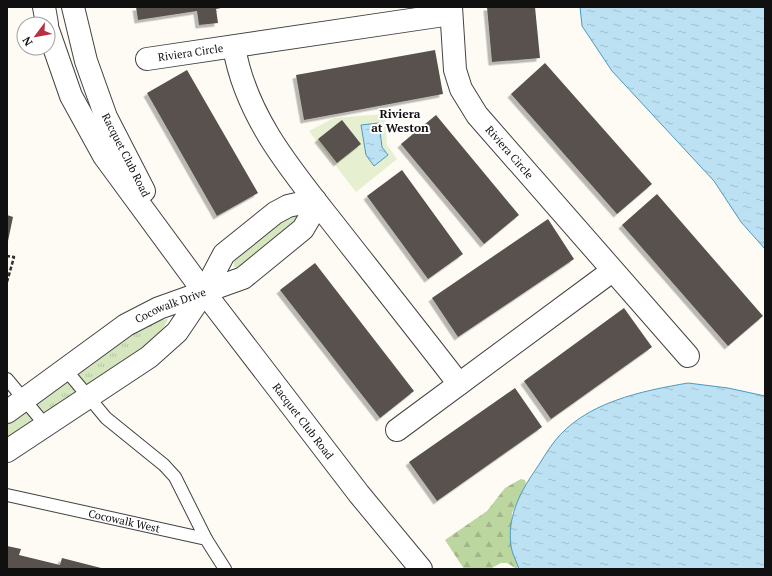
<svg xmlns="http://www.w3.org/2000/svg" width="772" height="576" font-family="'PT Serif',serif">
<style>
.grass{fill:url(#grass-tufts)}
.forest{fill:url(#forest-firs)}
.pitch{fill:#e6efd0}
.water{fill:url(#water-ripples);stroke:#499ac3}
.building{fill:#58514d;filter:url(#shadow)}
.lines{fill:none;stroke-linecap:round;stroke-linejoin:round}
.service-casing{stroke:#434343;stroke-width:14}
.minor-casing{stroke:#434343;stroke-width:24}
.tertiary-casing{stroke:#434343;stroke-width:24}
.path{stroke:#323232;stroke-width:2.5;stroke-dasharray:4 2;stroke-linecap:butt}
.service{stroke:#fff;stroke-width:12}
.minor{stroke:#fff;stroke-width:22}
.tertiary{stroke:#fff;stroke-width:22}
.labels{text-anchor:middle;stroke-width:4;stroke-linejoin:round;paint-order:stroke}
.street-label{font-size:11px;fill:#101010;stroke:#fff}
.neighbourhood-label{font-size:12px;font-weight:bold;fill:#101010;stroke:#fff}
</style>
<defs>
<pattern id="grass-tufts" width="24" height="20" patternUnits="userSpaceOnUse"><rect width="24" height="20" fill="#d6e7bf"/><path d="M3 7l-1-3M5 7V3M7 7l1-3M15 17l-1-3M17 17v-4M19 17l1-3" fill="none" stroke="#b7c5a3"/></pattern>
<pattern id="forest-firs" width="22" height="20" patternUnits="userSpaceOnUse"><rect width="22" height="20" fill="#bcd6a0"/><path d="M5 1l3.5 6h-7zM16 11l3.5 6h-7z" fill="#a1b789"/></pattern>
<pattern id="water-ripples" width="26" height="14" patternUnits="userSpaceOnUse"><rect width="26" height="14" fill="#bce1f2"/><path d="M2 4q2-2 4 0t4 0M15 11q2-2 4 0t4 0" fill="none" stroke="#a1c0ce"/></pattern>
<filter id="shadow"><feDropShadow dx="-3.5" dy="3.5" stdDeviation="0" flood-color="#0004"/></filter>
</defs>
<rect width="100%" height="100%" fill="#fefbf4"/>
<path class="grass" d="M305 212 253 270 234 267 233 246 275 213Z
M168 319 149 357 7 451V412L126 325Z"/>
<path class="forest" d="M521 479 525 480 526 484 512 513 511 546 518 566 517 569 507 563H501L490 569H464L445 540 487 511 505 488Z"/>
<path class="pitch" d="M385 114 387 145 397 159 356 192 309 131 334 118Z"/>
<path class="water" d="M580 7H765V249L741 222 714 181 612 71 582 26Z
M379 123 382 147 388 155 374 166 366 155 361 125Z
M688 383 728 388 765 396V569H519C517 562 512 554 511 546 507 519 519 494 534 472 541 462 547 451 554 442 585 402 642 391 688 383Z"/>
<path class="building" d="M136 7H221V8L216 9 218 23 199 25 197 11 138 20Z
M487 7H535L540 58 492 62Z
M435 50 443 94 304 120 296 75Z
M545 63 652 184 617 214 511 94Z
M187 70 258 193 217 216 147 93Z
M436 115 519 215 484 244 401 144Z
M342 120 361 144 337 163 318 139Z
M402 170 463 254 428 279 367 196Z
M657 194 763 316 728 346 622 225Z
M7 215 13 217 8 241H7Z
M548 219 574 259 458 337 432 298Z
M315 263 414 391 380 418 280 290Z
M624 308 652 347 551 419 524 381Z
M515 388 542 427 437 501 409 462Z
M7 546 21 549 19 555 60 565 62 558 105 569H7Z"/>
<g class="lines">
<g class="service-casing">
<g id="service">
<path d="M66 370 106 418 164 465 175 477 206 539"/>
<path d="M7 379 47 427"/>
<path id="s1" d="M7 495 206 539 225 569"/>
</g>
</g>
<g class="minor-casing">
<g id="minor">
<path id="s2" d="M451 7 455 70 461 89 477 115 688 356"/>
<path d="M234 47C247 124 301 181 347 241 384 288 422 336 459 384"/>
<path id="s3" d="M147 59 451 14"/>
<path id="s4" d="M7 412 126 325 159 308 243 278 303 229 310 217 315 200 288 206 275 213 224 254 204 292 177 332 149 357 7 451"/>
<path d="M397 430 612 271"/>
</g>
</g>
<g class="tertiary-casing">
<g id="tertiary">
<path d="M44 7 47 24"/>
<path d="M73 7 86 61 106 117 144 191"/>
<path id="s5" d="M48 30 71 96 104 156 204 292 359 494 421 569"/>
</g>
</g>
<path class="path" d="M7 282 14 257 7 256"/>
<use href="#service" class="service"/>
<use href="#minor" class="minor"/>
<use href="#tertiary" class="tertiary"/>
</g>
<g class="labels">
<g class="street-label">
<text dy="4" stroke="none"><textPath href="#s3" startOffset="44">Riviera Circle</textPath></text>
<text dy="4" stroke="none"><textPath href="#s2" startOffset="163">Riviera Circle</textPath></text>
<text transform="translate(126 155) rotate(63)" y="4">Racquet Club Road</text>
<text dy="4" stroke="none"><textPath href="#s4" startOffset="196">Cocowalk Drive</textPath></text>
<text dy="4" stroke="none"><textPath href="#s5" startOffset="470">Racquet Club Road</textPath></text>
<text dy="4" stroke="none"><textPath href="#s1" startOffset="120">Cocowalk West</textPath></text>
</g>
<g class="neighbourhood-label">
<text x="400" y="118">Riviera<tspan x="400" dy="14">at Weston</tspan></text>
</g>
</g>
<rect width="772" height="576" fill="none" stroke="#101010" stroke-width="16"/>
<g transform="translate(36 36) rotate(238)"><circle r="19" fill="#ffffff" stroke="#9f9f9f"/>
<path d="M0-3L7 15L0 10L-7 15Z" fill="#b63240"/>
<text y="-6" font-size="11" font-weight="bold" text-anchor="middle" fill="#101010">N</text>
</g>
</svg>
